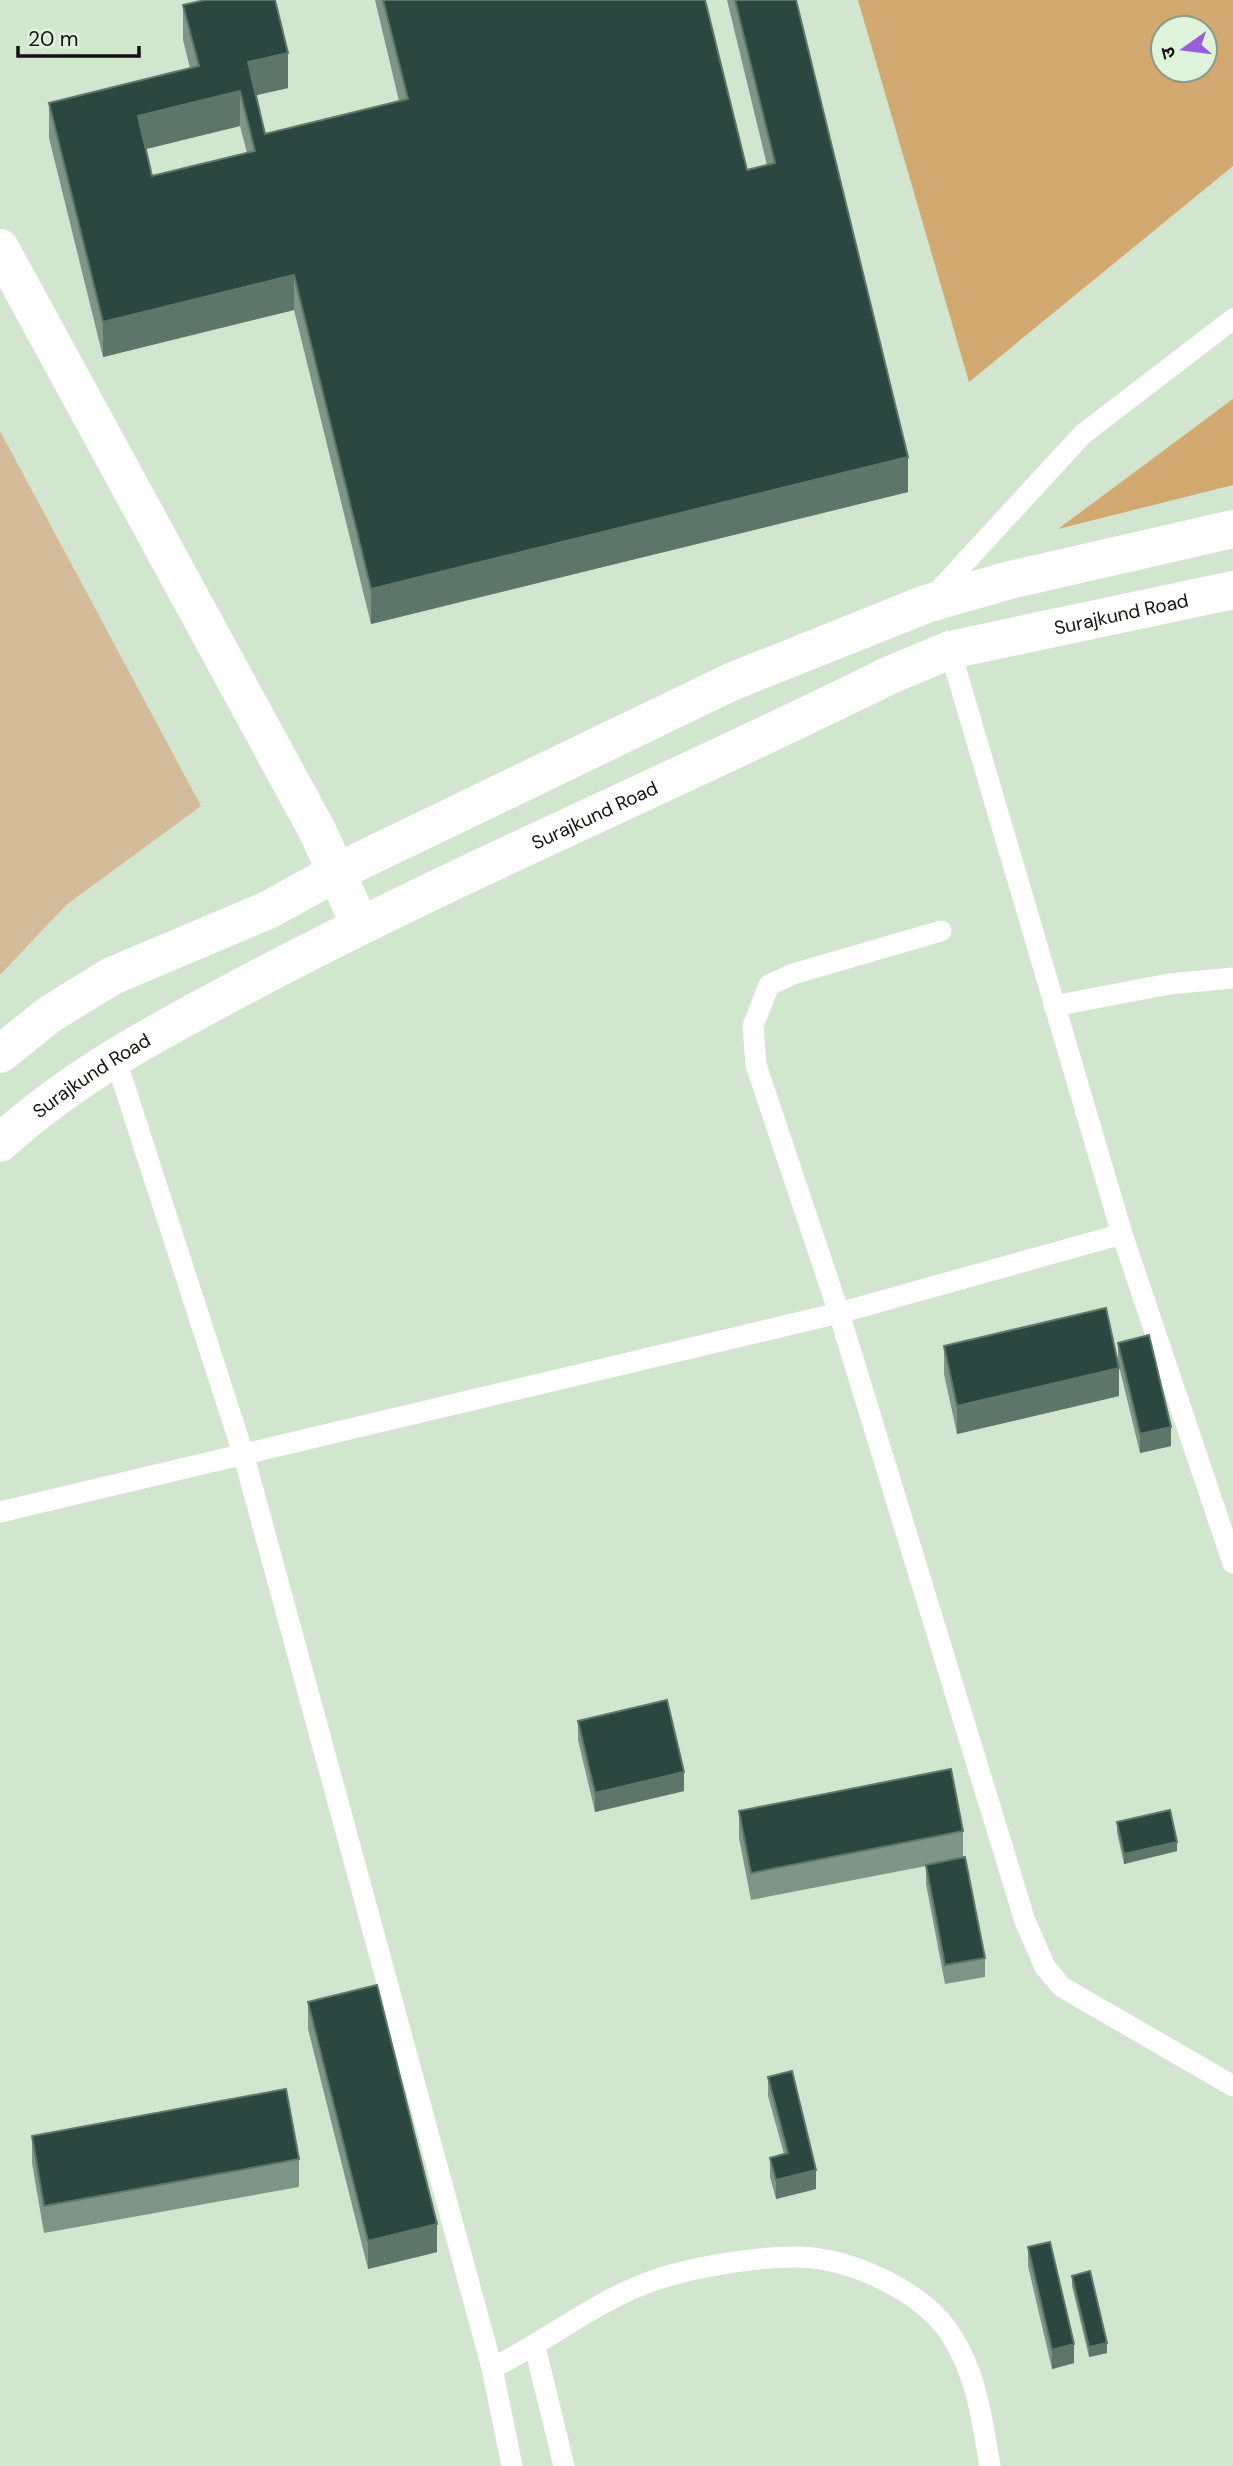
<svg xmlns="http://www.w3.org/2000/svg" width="1233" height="2466" font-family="'DM Sans','Noto Sans Devanagari',sans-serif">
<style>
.green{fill:#d4bb99}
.forest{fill:#d1a971;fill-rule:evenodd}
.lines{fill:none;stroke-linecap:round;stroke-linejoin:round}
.lane{stroke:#fff;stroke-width:21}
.secondary{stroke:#fff;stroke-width:38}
.wall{fill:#7f9686;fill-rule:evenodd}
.shaded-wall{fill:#5e766a}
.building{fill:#2c473f;stroke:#5e766a;stroke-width:2;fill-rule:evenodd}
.labels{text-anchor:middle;stroke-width:7;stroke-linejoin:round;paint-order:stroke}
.street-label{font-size:19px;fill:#0f150d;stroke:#dff2db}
</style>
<rect width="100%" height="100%" fill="#d2e5ce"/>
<path class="green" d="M0 431 201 806 66 905 0 975Z"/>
<path class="forest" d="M858 0H1233V166L969 382ZM1205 28V70H1163V28Z
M1233 399V485L1058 529Z"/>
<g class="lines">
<path class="lane" d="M932 598 1083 434 1233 319
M950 650 1122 1234 1233 1563
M941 931 793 974 769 985 753 1026 756 1065 839 1313 1025 1921 1045 1967 1062 1987 1233 2086
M1054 1006 1169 984 1233 978
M115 1057 243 1453 492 2368 512 2466
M0 1512 839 1313 1122 1234
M535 2347 564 2466
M492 2368C544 2343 590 2305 644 2284 684 2268 758 2256 800 2257 852 2259 923 2291 951 2335 977 2375 982 2420 990 2466"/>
<g class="secondary">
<path d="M0 248 318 832 360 925"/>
<path d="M0 1054 50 1014 112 976 268 910 337 872 731 682 926 604 1010 580 1233 529"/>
<path id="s1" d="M0 1143C81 1069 180 1020 276 969 477 864 687 776 890 675L950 650 1233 590"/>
</g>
</g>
<path class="wall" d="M375 0H705L747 170 767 165 727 0H796L908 492 371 624 294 310 103 357 49 138V103L190 68 183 40V5L288 88 256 95 265 134 399 101ZM240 126 247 153 152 176 146 149Z
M1118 1343 1171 1446 1140 1453 1118 1362Z
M944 1346 1119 1396 957 1434 944 1374Z
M578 1721 684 1791 595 1812 578 1740Z
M739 1811 963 1831V1858L985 1958V1977L945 1984 926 1884V1866L751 1900 739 1838Z
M1117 1822 1177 1851 1124 1864 1117 1832Z
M308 2002 437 2252 368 2269 308 2029Z
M768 2077 816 2189 776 2199 770 2177V2158L784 2154 768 2096Z
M32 2136 299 2159V2187L44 2233 32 2163Z
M1028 2247 1074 2363 1052 2369 1028 2266Z
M1072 2276 1107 2353 1089 2357 1072 2286Z"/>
<path class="shaded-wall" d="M288 53V88L248 97V62Z
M240 91V126L138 151V116Z
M294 275V310L103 357V322Z
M908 457V492L371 624V589Z
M1119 1368V1396L957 1434V1406Z
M1171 1427V1446L1140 1453V1434Z
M684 1772V1791L595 1812V1793Z
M1177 1842V1851L1124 1864V1854Z
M816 2170V2189L776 2199V2180Z
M437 2224V2252L368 2269V2241Z
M1107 2343V2353L1089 2357V2347Z
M1074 2344V2363L1052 2369V2350Z"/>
<path class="building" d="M205 0H275L288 53 248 62 265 134 408 99 383 0H705L747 170 775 163 735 0H796L908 457 371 589 294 275 103 322 49 103 199 66 183 5ZM240 91 255 151 152 176 138 116Z
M1106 1308 1119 1368 957 1406 944 1346Z
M1149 1335 1171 1427 1140 1434 1118 1343Z
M667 1700 684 1772 595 1793 578 1721Z
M951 1769 963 1831 751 1873 739 1811Z
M1170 1810 1177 1842 1124 1854 1117 1822Z
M965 1857 985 1958 945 1965 926 1865Z
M377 1985 437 2224 368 2241 308 2002Z
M792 2071 816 2170 776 2180 770 2158 788 2153 768 2077Z
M286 2089 299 2159 44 2206 32 2136Z
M1050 2242 1074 2344 1052 2350 1028 2247Z
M1090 2271 1107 2343 1089 2347 1072 2276Z"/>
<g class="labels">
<g class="street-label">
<text dy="7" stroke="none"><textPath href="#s1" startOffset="1248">Surajkund Road</textPath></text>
<text dy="7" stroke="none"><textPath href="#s1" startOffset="681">Surajkund Road</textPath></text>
<text dy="7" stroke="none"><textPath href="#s1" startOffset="114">Surajkund Road</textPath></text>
</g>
</g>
<g transform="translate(1184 49) rotate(256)"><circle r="33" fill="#dff2db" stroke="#8c9a89" stroke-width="2"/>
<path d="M0-5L12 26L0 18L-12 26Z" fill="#965fd7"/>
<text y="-10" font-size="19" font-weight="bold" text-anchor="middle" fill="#0f150d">उ</text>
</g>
<path d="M18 46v10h121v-10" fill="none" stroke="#0f150d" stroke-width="3.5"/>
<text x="28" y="46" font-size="21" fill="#0f150d" stroke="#dff2db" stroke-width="5" paint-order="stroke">20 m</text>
</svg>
